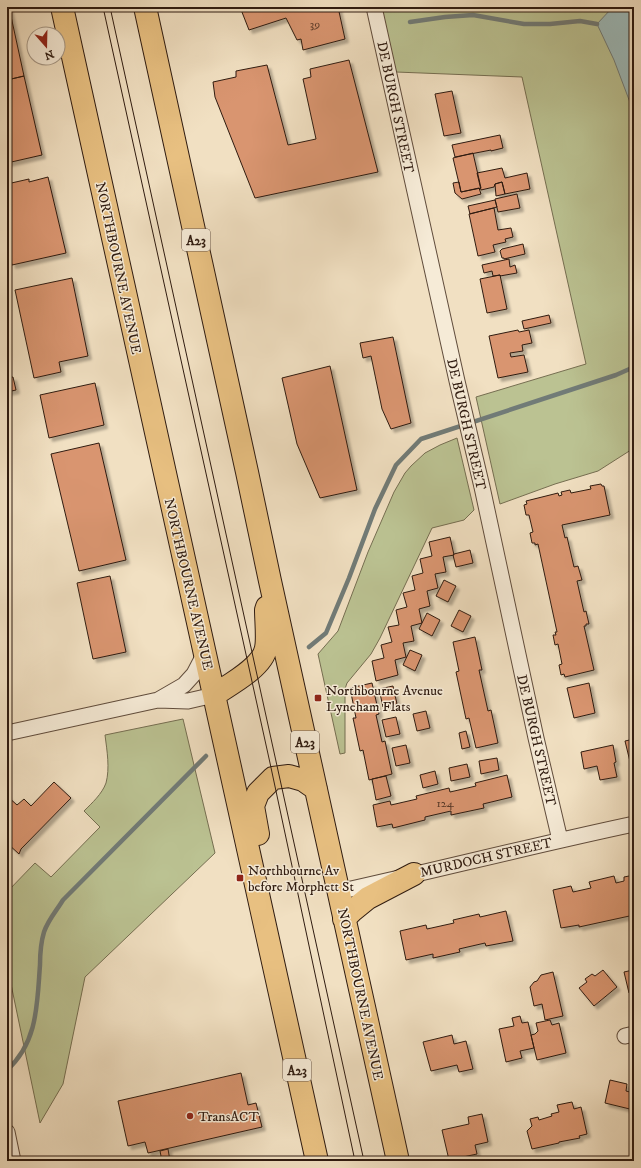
<svg xmlns="http://www.w3.org/2000/svg" width="641" height="1168" font-family="'IM FELL DW Pica',serif">
<style>
.green{fill:#bbc292;stroke:#756e51}
.water{fill:#9dbbbb;stroke:#717b77}
.lines{fill:none;stroke-linecap:round;stroke-linejoin:round}
.stream{stroke:#717b77;stroke-width:4.5}
.building{fill:#d99570;stroke:#2f1b10;filter:url(#shadow)}
.minor-casing{stroke:#604c3c;stroke-width:17}
.trunk-casing{stroke:#2f1b10;stroke-width:24}
.minor{stroke:#f6ebd7;stroke-width:15}
.trunk{stroke:#e8c081;stroke-width:22}
.tram{stroke:#2f1b10;stroke-width:1}
.poi-dot{fill:#8f2418;stroke:#f6ebd7;stroke-width:1.5}
.labels{text-anchor:middle;stroke-width:3;stroke-linejoin:round;paint-order:stroke}
.number-label{font-size:12px;fill:#5a3a28}
.shield{fill:#f6ebd7;stroke:#6b594c;stroke-width:1}
.shield-label{font-size:13px;font-weight:bold;fill:#2f1b10}
.street-label{font-size:14px;fill:#2f1b10;stroke:#f6ebd7}
.poi-label{font-size:14px;fill:#2f1b10;stroke:#f6ebd7;text-anchor:start}
</style>
<defs>
<filter id="shadow"><feDropShadow dx="3.5" dy="3.5" stdDeviation="1" flood-color="#0004"/></filter>
</defs>
<rect width="100%" height="100%" fill="#f1e0c2"/>
<filter id="stains"><feTurbulence type="fractalNoise" baseFrequency=".005" numOctaves="4"/><feColorMatrix values="0 0 0 0 .2 0 0 0 0 .09 0 0 0 0 .02 0 0 0 .5 -.17"/></filter>
<radialGradient id="worn" r=".72"><stop offset=".6" stop-color="#630" stop-opacity="0"/><stop offset="1" stop-color="#630" stop-opacity=".3"/></radialGradient>
<path class="green" d="M381 7H634V448L598 471 555 484 500 504 476 397 586 364 522 77 396 72Z
M457 438 474 510 464 520 432 528 380 638 371 654 347 683 345 689V753L340 754 318 654 338 631 368 552 394 492 405 473 411 466 425 453 440 445Z
M183 719 215 853 85 977 63 1084 40 1123 7 965V892L35 863 51 877 100 827 84 811C92 803 102 794 106 783 110 768 107 751 105 735Z"/>
<path class="water" d="M614 7H634V113L614 60 597 24 611 9Z"/>
<g class="lines">
<path class="stream" d="M410 22 445 17 473 15 524 24H550L580 21 597 24
M309 647 326 633 349 578 375 509 396 465 421 439 616 375 634 367
M7 1070C38 1042 37 1004 40 965 40 954 41 942 44 932 48 920 57 910 63 900L206 756"/>
</g>
<path class="building" d="M7 7H9L24 76 7 80Z
M240 7H338L345 39 303 50 301 39 297 40 286 18 249 30Z
M349 60 378 172 255 198 215 97 213 82 236 77V71L267 65 288 145 316 139 303 79 311 77 310 69Z
M24 76 42 155 7 163V80Z
M452 91 461 133 444 136 435 94Z
M500 135 503 148 491 151V150L455 157 452 145Z
M473 153 481 188 461 192 453 158Z
M502 168 505 178 527 173 530 189 505 194 502 182 495 184 494 187 481 190 477 173Z
M48 177 66 253 12 265 7 243V184L29 179V182Z
M459 182 461 192 479 188 481 194 462 199 455 193 453 183Z
M502 182 505 194 496 196 495 184Z
M517 194 520 208 498 212 495 199Z
M495 200 497 207 470 214 468 206Z
M494 208 498 230 511 228 513 237 505 239 506 242 493 245 495 252 478 256 469 214Z
M523 244 525 254 504 259V258H502L500 251 502 249Z
M509 259 510 267 515 265 517 273 500 276V275L493 276 492 271 484 273 482 265Z
M500 275 507 309 487 313 480 279Z
M72 278 88 356 59 362 61 372 34 378 15 290Z
M549 315 551 323 524 329 522 321Z
M518 330 519 332 529 330 532 343 522 345 523 351 510 353 511 357 524 355 528 372 498 378 489 336Z
M393 337 411 423 391 429 382 409 371 356 363 358 360 343Z
M330 366 357 490 320 498 297 444 282 378Z
M13 377 16 390 7 392V378Z
M95 383 104 425 49 438 40 395Z
M99 443 126 560 79 571 51 454Z
M601 484 602 486H604L610 515 562 525 565 538 567 537 574 567 578 566 582 580 577 581 584 612 586 611 589 624H586V626H584L594 670 565 677 564 674 561 675 559 665 562 664 558 644 555 645 553 635H556L555 632H557L538 544 535 545V543H532L530 533 533 532 529 515H526L524 505 527 504 526 501 558 493 559 496 562 495 561 492 570 490 571 493 591 489 590 486Z
M450 537 454 555 443 557 446 572 435 574 438 588 427 591 430 606 419 609 422 623 411 626 414 641 403 643 406 657 395 660 398 675 376 681 372 661 384 658 381 645 392 642 388 627 399 625 396 610 407 607 403 593 415 590 412 576 423 573 420 559 432 556 429 542Z
M470 550 473 563 456 567 453 555 454 554Z
M110 576 126 652 93 659 77 583Z
M444 580 456 586 448 602 436 596Z
M459 610 471 616 463 632 451 626Z
M427 613 440 620 432 636 419 629Z
M475 637 482 670H479L488 711 491 710 498 743 476 748 469 718 466 719 456 672 459 671 453 642Z
M410 650 422 655 415 671 403 665Z
M372 683 379 714 376 715 382 742 385 741 392 774 369 780 363 750 360 751 353 718H356L350 688Z
M589 683 595 713 574 718 567 688Z
M393 686 397 704 383 707 379 689Z
M426 711 430 728 417 731 413 714Z
M396 717 400 734 386 737 382 720Z
M466 731 470 747 462 749 459 733Z
M634 739V773L633 774 625 741Z
M406 745 410 763 396 766 392 748Z
M613 745 616 762 614 763 617 777 600 780 597 766 584 769 581 752Z
M497 758 499 770 481 774 479 761Z
M467 764 470 777 451 781 449 768Z
M435 771 438 784 423 788 420 775Z
M507 775 512 797 483 804 484 808 451 815V811L425 817V820L393 828 392 824 377 827 373 805 390 801 391 805 417 799 416 796 449 788 450 792 476 786 475 783Z
M386 776 391 796 376 800 372 779Z
M54 782 71 798 21 849 19 854 7 843V833L10 830 7 827V796L17 805 24 799 31 806Z
M634 875V915L579 927V925L561 928 553 890 571 886 573 892 591 888 589 882 614 876 616 883 624 881V877Z
M506 911 513 941 486 946 485 943 459 949 460 952 433 958V954L406 960 400 931 426 925 427 929 454 923 453 920 479 914 480 917Z
M634 964V991L629 993 624 972 633 970 632 965Z
M603 970 617 987 594 1006 579 988 587 982 585 979 592 974 595 976Z
M553 972 563 1016 545 1020 542 1004 534 1006 530 987 534 982 537 981 541 975Z
M520 1016 522 1023 528 1022 534 1048 520 1051 522 1058 506 1062 499 1029 514 1026 512 1018Z
M550 1020 552 1025 559 1023 566 1053 537 1060 531 1035 535 1034 538 1031 536 1023Z
M452 1035 454 1044 466 1041 473 1069 459 1072 457 1065 431 1071 423 1042Z
M241 1073 248 1105 256 1103 262 1127 148 1153 145 1142 128 1146 118 1101Z
M610 1080 627 1084 626 1091 634 1093V1110L605 1103Z
M572 1102 574 1109 581 1107 587 1134 579 1136 580 1138 559 1142V1143L532 1149 527 1131 532 1126 530 1119 538 1117 539 1120 552 1116 551 1114 559 1112 557 1105Z
M482 1114 488 1142 475 1145 477 1154 449 1160 442 1130 469 1124 468 1117Z
M168 1149 170 1161H175H162L160 1151Z
M631 1149H634V1161Z"/>
<g class="lines">
<g class="minor-casing">
<path id="minor" d="M374 7 457 381 482 487 536 738 560 840
M158 700 184 685 194 674 205 653
M7 733 158 700 188 701 214 695
M338 892C437 870 535 845 634 824
M625 1036 634 1034
M7 1132 13 1161"/>
</g>
<g class="trunk-casing">
<path id="trunk" d="M62 7 317 1161
M145 7 247 472 270 581 398 1161
M214 695C229 685 263 667 266 648 268 639 266 620 266 610L267 607
M258 834 253 806 258 793 273 778 289 776 303 780 316 789
M344 919 352 911 368 898 414 874"/>
</g>
<use href="#minor" class="minor"/>
<use href="#trunk" class="trunk"/>
<path class="tram" d="M103 7 270 763 355 1161
M110 7 364 1161"/>
</g>
<g class="poi-dot">
<rect x="314" y="694" width="8" height="8" rx="2"/>
<rect x="236" y="874" width="8" height="8" rx="2"/>
<circle cx="190" cy="1116" r="4"/>
</g>
<g class="labels">
<g class="number-label">
<text x="315" y="28">39</text>
<text x="445" y="807">124</text>
</g>
<g class="shield">
<rect x="182" y="229" width="28" height="22" rx="3"/>
<rect x="291" y="731" width="28" height="22" rx="3"/>
<rect x="283" y="1059" width="28" height="22" rx="3"/>
</g>
<g class="shield-label">
<text x="196" y="245">A23</text>
<text x="305" y="747">A23</text>
<text x="297" y="1075">A23</text>
</g>
<g class="street-label">
<text transform="translate(396 107) rotate(78)" y="5">DE BURGH STREET</text>
<text transform="translate(119 268) rotate(78)" y="5">NORTHBOURNE AVENUE</text>
<text transform="translate(467 424) rotate(77)" y="5">DE BURGH STREET</text>
<text transform="translate(189 584) rotate(77)" y="5">NORTHBOURNE AVENUE</text>
<text transform="translate(537 740) rotate(77)" y="5">DE BURGH STREET</text>
<text transform="translate(486 857) rotate(-13)" y="5">MURDOCH STREET</text>
<text transform="translate(361 994) rotate(78)" y="5">NORTHBOURNE AVENUE</text>
</g>
<g class="poi-label">
<text x="326" y="695">Northbourne Avenue<tspan x="326" dy="16">Lyneham Flats</tspan></text>
<text x="248" y="875">Northbourne Av<tspan x="248" dy="16">before Morphett St</tspan></text>
<text x="198" y="1121">TransACT</text>
</g>
</g>
<rect width="641" height="1168" fill="none" stroke="#f1e0c2" stroke-width="24"/>
<rect x="8" y="8" width="625" height="1152" fill="none" stroke="#2f1b10" stroke-width="2"/>
<rect x="12" y="12" width="617" height="1144" fill="none" stroke="#2f1b10"/>
<g transform="translate(46 46) rotate(160)"><circle r="19" fill="#f6ebd7" stroke="#a69887"/>
<path d="M0-3L7 15L0 10L-7 15Z" fill="#8f2418"/>
<text y="-6" font-size="11" font-weight="bold" text-anchor="middle" fill="#2f1b10">N</text>
</g>
<rect width="100%" height="100%" filter="url(#stains)"/>
<rect width="100%" height="100%" fill="url(#worn)"/>
</svg>
